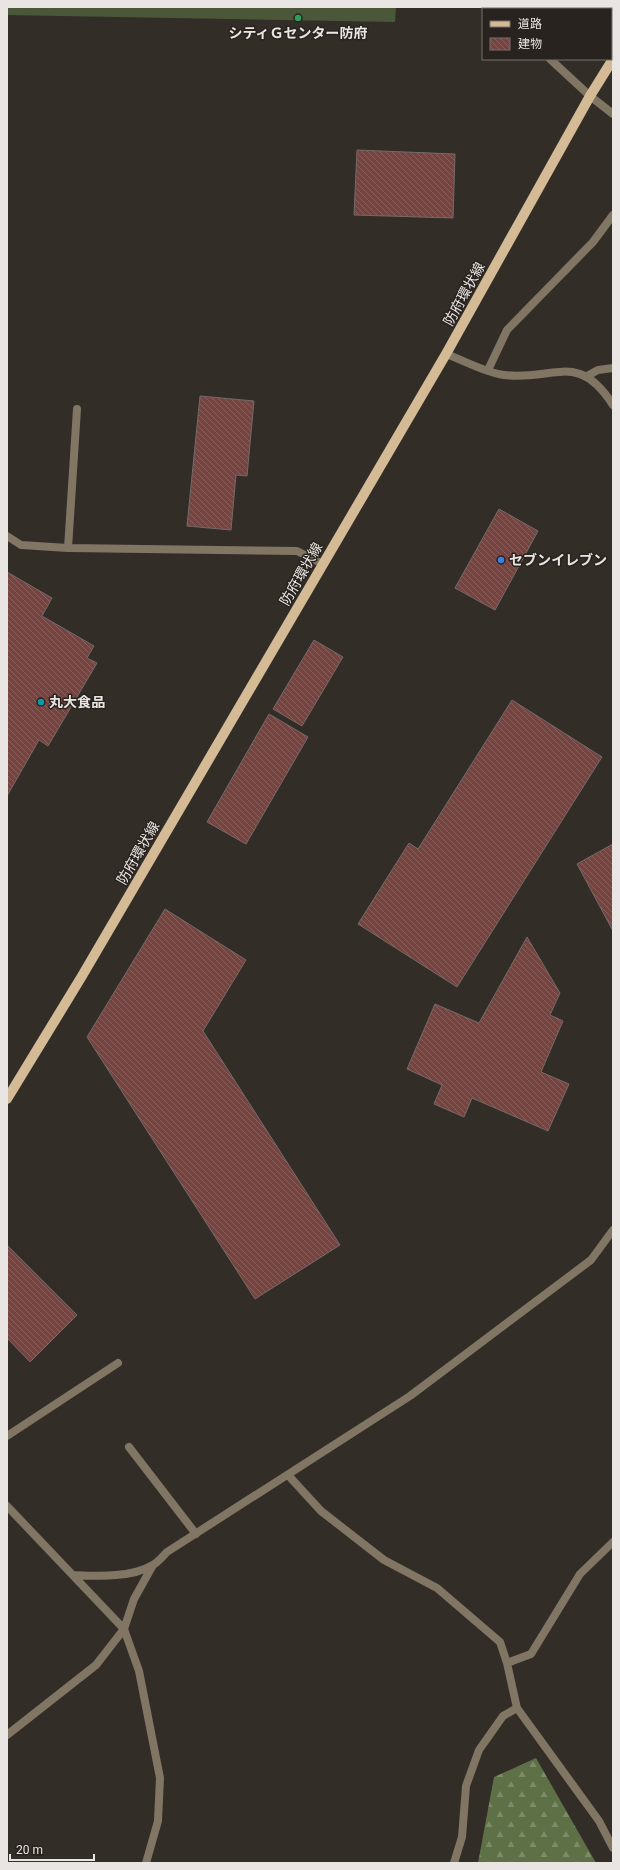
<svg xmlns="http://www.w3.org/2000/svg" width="620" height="1870" font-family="Roboto,'Noto Sans JP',sans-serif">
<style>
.grass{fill:#4a5839}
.forest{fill:url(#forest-firs)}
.building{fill:url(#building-back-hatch);stroke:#736a69}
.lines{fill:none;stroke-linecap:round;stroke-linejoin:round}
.minor{stroke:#817563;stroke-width:8}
.tertiary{stroke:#817563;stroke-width:8}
.primary{stroke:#d4bb96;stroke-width:10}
.leisure-dot{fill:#2e9e5b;stroke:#29231f;stroke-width:1.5}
.shop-dot{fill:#3f7fe0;stroke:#29231f;stroke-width:1.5}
.culture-dot{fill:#0f9aa8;stroke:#29231f;stroke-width:1.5}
.labels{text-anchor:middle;stroke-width:3;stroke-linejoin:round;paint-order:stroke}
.poi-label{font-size:14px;font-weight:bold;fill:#e9e5e2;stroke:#29231f;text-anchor:start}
.street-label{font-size:14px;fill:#e9e5e2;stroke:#29231f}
</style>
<defs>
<pattern id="forest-firs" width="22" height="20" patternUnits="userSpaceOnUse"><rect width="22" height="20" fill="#5e7045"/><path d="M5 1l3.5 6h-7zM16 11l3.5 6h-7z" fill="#7d8b68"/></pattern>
<pattern id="building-back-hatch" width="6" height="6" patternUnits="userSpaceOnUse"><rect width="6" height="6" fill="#754441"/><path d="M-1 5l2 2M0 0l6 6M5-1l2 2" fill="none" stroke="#895f5c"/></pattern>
</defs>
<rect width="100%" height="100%" fill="#332d28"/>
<path class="grass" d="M7 7H396L395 22 7 15Z"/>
<path class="forest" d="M536 1758 596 1863H478L494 1777Z"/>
<path class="building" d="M357 150 455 154 453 218 354 215Z
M200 396 254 401 247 476 236 475 231 530 187 526Z
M499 509 538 531 495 610 455 588Z
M7 572 52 598 42 616 94 646 87 658 97 663 48 746 39 740 7 796Z
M314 640 343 657 302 726 273 709Z
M512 700 602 757 457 987 358 924 409 843 418 849Z
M269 714 308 737 246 844 207 822Z
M613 844V931L577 864Z
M165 909 246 960 203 1031 340 1245 255 1299 87 1037Z
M527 937 560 993 550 1015 563 1021 541 1072 569 1084 548 1131 472 1098 464 1117 434 1104 442 1085 407 1069 435 1004 479 1023Z
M7 1245 77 1315 30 1362 7 1338Z"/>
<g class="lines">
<path class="minor" d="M590 96 613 114
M446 354C463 360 486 373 504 375 554 381 578 350 613 405
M488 370 507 330 593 242 613 215
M587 376 598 370 613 368
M7 536 21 545 68 548 297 551 323 564
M68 548 77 409
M7 1436 118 1363
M129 1447 196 1534
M288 1475 321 1511 384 1560 437 1588 500 1642 507 1663 517 1708 599 1821 613 1848
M7 1506 124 1629 139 1671 160 1778 158 1821 146 1863
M73 1575C98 1576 131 1578 153 1565 158 1562 163 1556 167 1552L410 1396 591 1260 613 1230
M507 1663 531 1654 580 1574 613 1542
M7 1735 96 1665 124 1629 134 1599 153 1565
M454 1863 462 1837 466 1786 479 1750 503 1716 517 1708"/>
<path class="tertiary" d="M504 7 505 9
M550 59 590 96"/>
<path class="primary" d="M7 1099 82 976 446 354 590 96 613 59"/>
</g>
<circle class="leisure-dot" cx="298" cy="18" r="4"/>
<circle class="shop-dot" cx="501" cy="560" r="4"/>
<circle class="culture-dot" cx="41" cy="702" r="4"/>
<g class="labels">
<g class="poi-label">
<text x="298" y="38" text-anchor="middle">シティＧセンター防府</text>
<text x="509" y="565">セブンイレブン</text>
<text x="49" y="707">丸大食品</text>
</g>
<g class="street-label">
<text transform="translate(464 294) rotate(-61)" y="5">防府環状線</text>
<text transform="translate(301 574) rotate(-60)" y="5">防府環状線</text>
<text transform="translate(138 853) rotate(-60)" y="5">防府環状線</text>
</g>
</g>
<rect width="620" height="1870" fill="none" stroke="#e9e5e2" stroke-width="16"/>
<rect x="482" y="8" width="130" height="52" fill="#29231f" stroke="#76716d"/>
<rect x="490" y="21" width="20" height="6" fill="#d4bb96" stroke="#76716d"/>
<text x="518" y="28" font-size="12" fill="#e9e5e2">道路</text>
<rect x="490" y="38" width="20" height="12" fill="url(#building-back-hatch)" stroke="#76716d"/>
<text x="518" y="48" font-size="12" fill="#e9e5e2">建物</text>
<path d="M10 1854v6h84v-6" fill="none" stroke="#e9e5e2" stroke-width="2"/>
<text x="16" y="1854" font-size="12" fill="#e9e5e2" stroke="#29231f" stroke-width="3" paint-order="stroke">20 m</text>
</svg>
